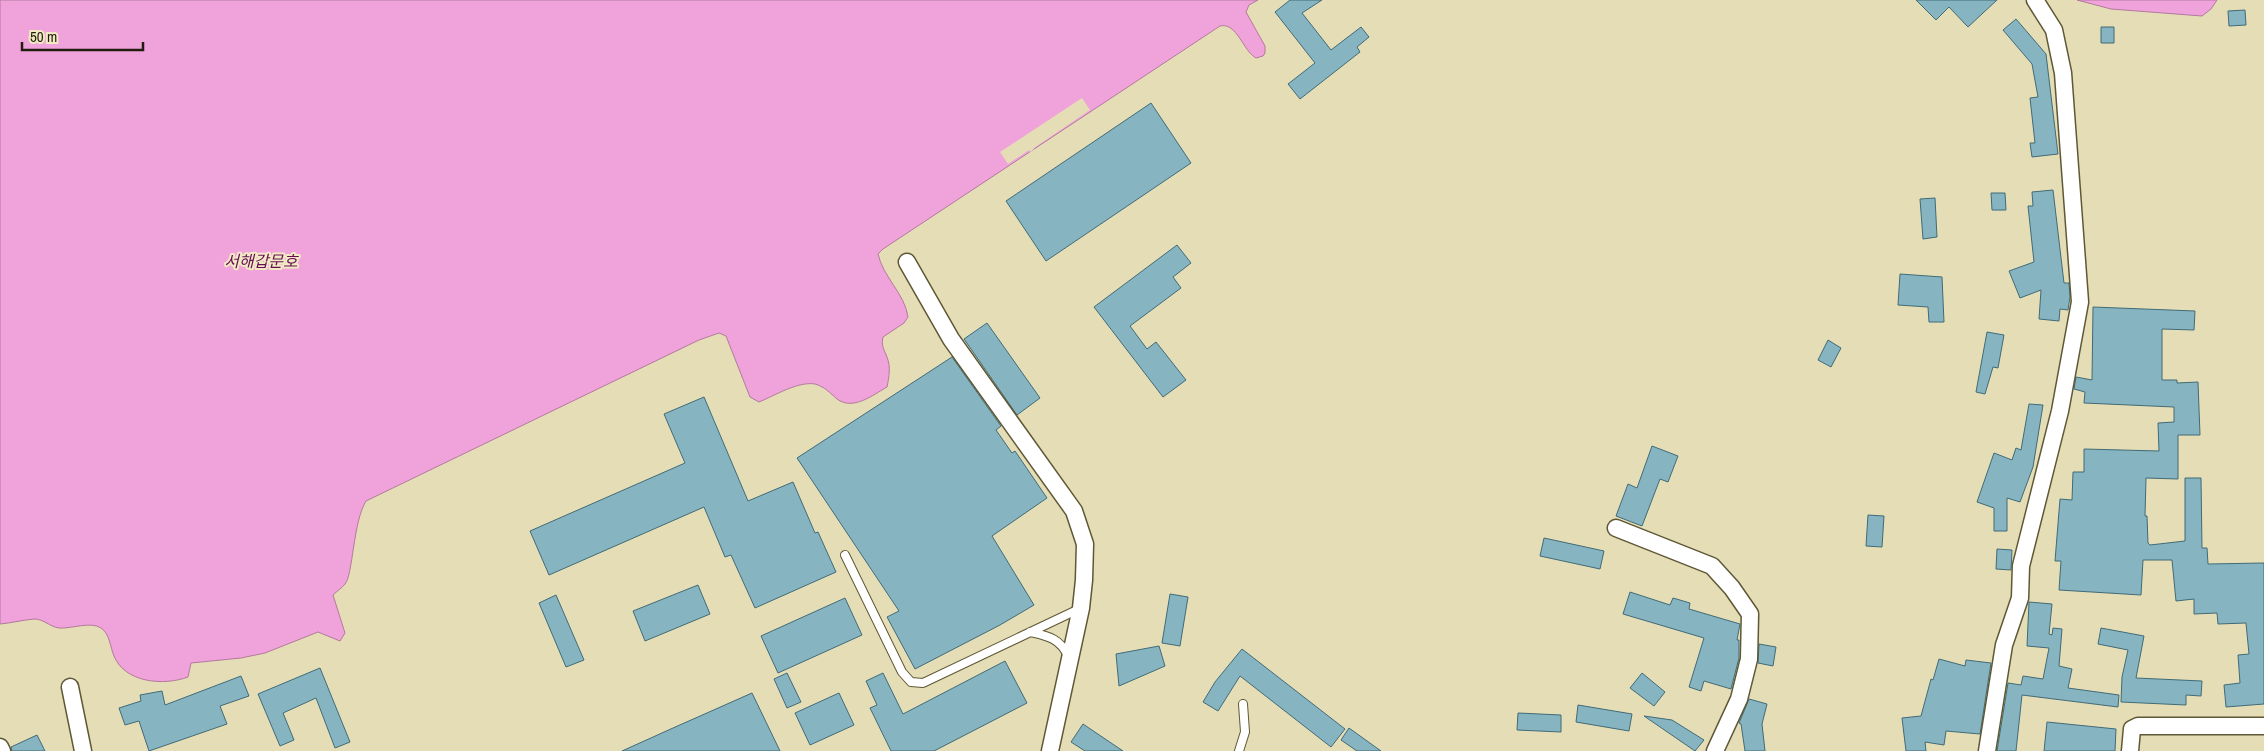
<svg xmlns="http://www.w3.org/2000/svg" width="2264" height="751" font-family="'Archivo Narrow','Noto Sans KR',sans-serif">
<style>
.water{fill:#f0a2da;stroke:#b27a9d}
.pier{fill:#e5ddb6}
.building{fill:#87b4c1;stroke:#406b77}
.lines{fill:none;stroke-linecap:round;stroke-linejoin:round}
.lane-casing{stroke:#5f5836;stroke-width:10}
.street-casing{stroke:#5f5836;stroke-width:19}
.lane{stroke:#fff;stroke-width:8}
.street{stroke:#fff;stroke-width:16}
.labels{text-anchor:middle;stroke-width:4;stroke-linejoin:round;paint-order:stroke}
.water-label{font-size:16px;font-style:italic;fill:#680c57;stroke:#f2eac3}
</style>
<rect width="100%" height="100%" fill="#e5ddb6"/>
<path class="water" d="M0 0H1258L1249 5 1246 12 1265 46V53L1263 56 1256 58C1243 51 1237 22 1220 26L883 249 878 254C883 277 905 294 908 317L904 323 883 337C881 346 884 349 887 357 891 367 889 377 887 387 873 395 853 411 837 399 830 393 825 387 815 384 798 381 774 396 759 402L750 397 726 336 719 333 699 340 366 501C353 522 353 575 345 584 342 588 337 591 333 595L345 633 340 641 318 632 265 653 241 658 191 663 188 677C164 686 125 683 114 656 110 647 110 634 101 628 91 621 71 629 59 628 50 627 44 619 34 619 23 620 11 623 0 624Z
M2077 0H2217L2211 9 2202 16 2111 9Z"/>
<path class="pier" d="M1082 98 1090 110 1034 148V149L1030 152 1029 150 1008 164 1000 152Z"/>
<path class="building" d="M1290 0H1322L1302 13 1331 50 1361 27 1369 37 1357 47 1360 52 1300 99 1288 84 1315 63 1275 12Z
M1916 0H1997L1968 27 1949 7 1936 20Z
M2245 10 2246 25 2229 26 2228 11Z
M2016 19 2046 54 2058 154 2032 157 2030 143H2035L2030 98 2038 97 2032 64 2003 30Z
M2101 27H2114V43H2101Z
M1151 103 1191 163 1046 261 1006 201Z
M2053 190 2064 283H2069L2070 297 2068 310 2060 309 2059 321 2039 319 2041 290 2020 298 2009 271 2034 262 2028 206H2033L2032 192Z
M1991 193H2005L2006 210H1992Z
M1935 198 1937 237 1923 239 1920 199Z
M1177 245 1191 263 1173 277 1181 288 1130 326 1147 349 1156 342 1186 380 1163 397 1094 307Z
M1900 274 1942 277 1944 322H1929L1928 307 1898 305Z
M2093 307 2195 311 2194 330 2162 329V380H2177V383L2198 382 2200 435H2178V479L2146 478 2145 516H2147L2148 543 2150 545 2185 541V478H2201L2202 548H2207L2208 564 2264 563V704L2226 707 2224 685 2240 683 2238 655 2249 654 2246 623 2218 624 2217 613 2194 614V599L2176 601 2172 560H2143L2141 595 2059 590 2061 561H2055L2060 499 2072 500 2073 472H2084V449L2159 451 2158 423 2174 422V407L2084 403 2085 392 2074 389 2076 377 2092 380Z
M987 323 1040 398 1017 415 964 339Z
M1987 332 2004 335 1998 368 1993 367 1985 394 1976 392Z
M1828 340 1841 348 1831 367 1818 360Z
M952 357 1001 426 996 430 1012 453 1015 451 1047 498 992 536 1034 605 1000 625 915 669 887 617 899 611 797 458Z
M704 397 748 501 793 482 815 533 818 532 836 572 755 608 731 555 725 557 704 507 549 575 530 531 685 463 664 414Z
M2029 404 2043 405 2033 467 2020 502 2007 498V531H1994V508L1977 502 1994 453 2012 460 2016 448 2021 450Z
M1652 446 1678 456 1668 482 1660 479 1642 526 1616 516 1628 484 1637 488Z
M1868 515 1884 516 1882 547 1866 546Z
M1544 538 1604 551 1600 569 1540 556Z
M1997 549 2012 550 2011 570 1996 569Z
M698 585 710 614 645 641 633 611Z
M1630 592 1670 605 1673 598 1690 603 1689 609 1740 624 1737 640H1739V658L1731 689 1704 681 1701 691 1689 687 1704 638 1623 614Z
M1170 594 1188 597 1180 646 1162 643Z
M556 595 584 660 566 667 539 603Z
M845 598 862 635 778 673 761 636Z
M2029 602 2052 604 2049 634 2052 635 2053 628 2062 629 2059 666 2072 669 2068 688 2119 695 2118 707 2022 695 2016 751H1997L2008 683 2021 685 2023 676 2043 679 2049 648 2027 646Z
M2101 628 2144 636 2136 678 2202 681 2201 696 2186 695V705L2121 702 2122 677 2128 650 2098 644Z
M1759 644 1776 647 1773 666 1758 663Z
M1159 646 1165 666 1119 686 1116 654Z
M1242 649 1345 729 1331 747 1240 676 1218 711 1203 702 1215 682Z
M1939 659 1965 666 1966 660 1991 663 1980 734 1946 731 1944 745 1925 742 1926 751H1906L1902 718 1921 716 1931 679 1933 680Z
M1005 661 1027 703 934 751H891L870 708 877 705 866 681 883 673 903 714Z
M320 668 350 742 335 748 316 698 283 713 294 740 280 746 258 694Z
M787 673 801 702 787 708 774 679Z
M1642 673 1665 692 1654 706 1630 688Z
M241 676 249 696 220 706 227 724 149 751 139 721 125 725 119 708 141 701 140 695 162 691 165 705Z
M752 693 780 751H622L673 728Z
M839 693 854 725 810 745 795 713Z
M1749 699 1767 704 1762 724 1765 751H1745L1741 724 1739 723Z
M1578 705 1632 714 1629 731 1576 722Z
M1518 713 1561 715V732L1517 730Z
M1644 716 1672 720 1704 740 1695 751Z
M2047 722 2116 729 2115 751H2044Z
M1083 724 1123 751H1085L1071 742Z
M1349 728 1381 751H1357L1341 740Z
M37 735 45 751H12L11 747Z"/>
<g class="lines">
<g class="lane-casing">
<path id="lane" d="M845 555 902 672 911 682 923 683 1079 609
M1030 632C1047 636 1060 638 1068 656
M1239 751 1245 732 1243 704"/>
</g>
<g class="street-casing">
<path id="street" d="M907 262 951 339 1074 511 1085 544 1084 580 1081 608 1050 751
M1616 528 1712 566 1732 588 1750 614 1749 659 1739 699 1715 751
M70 687 83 751
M0 747 2 751
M1987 751 2004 645 2020 598 2021 566 2060 411 2080 302 2063 73 2054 30 2035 0
M2130 751 2132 729 2138 726H2264"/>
</g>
<use href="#lane" class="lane"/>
<use href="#street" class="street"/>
</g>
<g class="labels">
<g class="water-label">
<text x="261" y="267">서해갑문호</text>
</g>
</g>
<path d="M22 42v8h121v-8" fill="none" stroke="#211e0f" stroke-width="2.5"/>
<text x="30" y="42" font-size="15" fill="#211e0f" stroke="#f2eac3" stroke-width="4" paint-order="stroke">50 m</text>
</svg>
